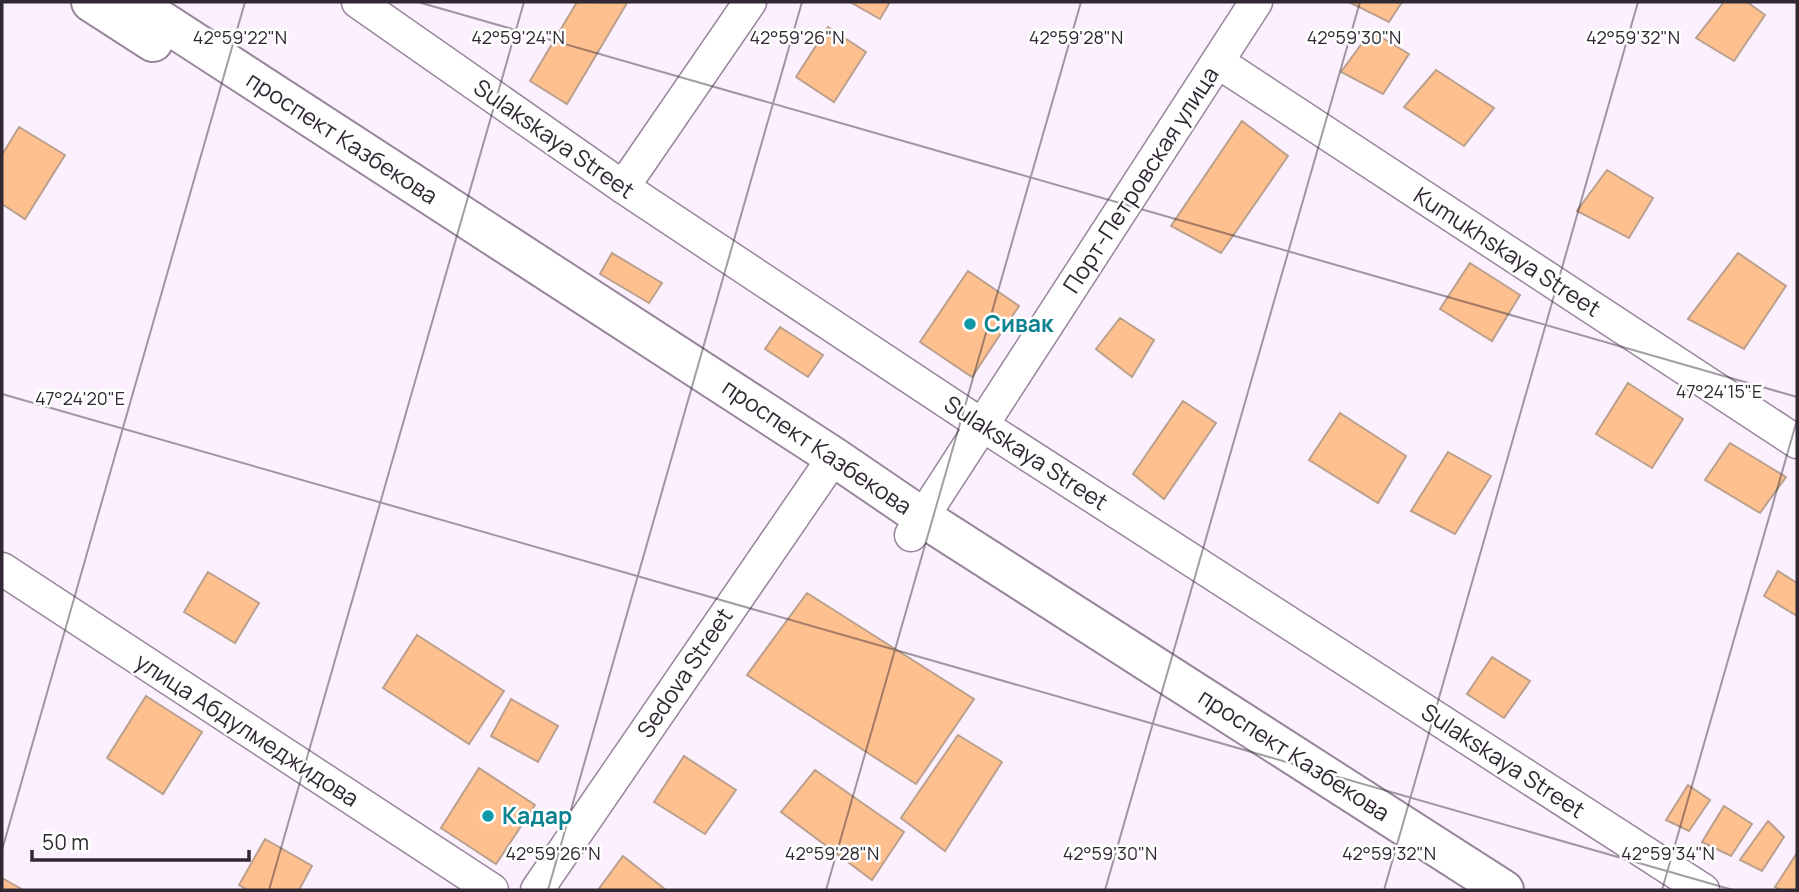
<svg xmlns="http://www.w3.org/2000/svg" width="1799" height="892" font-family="Manrope,sans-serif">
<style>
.building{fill:#ffc08f;stroke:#baa08d;stroke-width:2}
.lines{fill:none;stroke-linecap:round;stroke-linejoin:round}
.minor-casing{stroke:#98859c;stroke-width:35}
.highway-casing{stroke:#98859c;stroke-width:42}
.minor{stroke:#fff;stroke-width:32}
.highway{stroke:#fff;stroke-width:38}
.ticks{fill:none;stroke:#302832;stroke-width:2;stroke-opacity:0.45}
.culture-dot{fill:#0f9aa8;stroke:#fff;stroke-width:2.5}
.labels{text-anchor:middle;stroke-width:5;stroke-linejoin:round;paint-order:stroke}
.street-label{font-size:23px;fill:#302832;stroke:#fff}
.culture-label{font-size:23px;font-weight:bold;fill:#0d838f;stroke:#fff;text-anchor:start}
.ticks-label{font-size:18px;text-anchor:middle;fill:#302832;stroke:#fff;stroke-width:5;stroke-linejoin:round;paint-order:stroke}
</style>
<rect width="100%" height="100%" fill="#fcf0ff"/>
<path class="building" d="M577 2 627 3 567 104 530 81Z
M850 2H890L880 19Z
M1349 2H1402L1389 22Z
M1724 2H1747L1765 15 1734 61 1696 38Z
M828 27 866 52 834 102 796 77Z
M1371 31 1409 54 1383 94 1341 72Z
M1436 70 1494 108 1464 146 1404 107Z
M1242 121 1288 156 1221 253 1171 226Z
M19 127 65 155 25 219 2 204V155Z
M1607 170 1653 198 1629 238 1577 211Z
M612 253 662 283 649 303 600 274Z
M1738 253 1786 286 1744 349 1688 319Z
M1470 263 1520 295 1492 341 1440 309Z
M968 271 1019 306 972 377 920 342Z
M1120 318 1154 340 1132 377 1096 349Z
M780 327 823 355 808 377 765 349Z
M1628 383 1683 419 1652 468 1596 434Z
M1183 401 1216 423 1164 499 1133 474Z
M1340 413 1406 456 1378 503 1309 460Z
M1730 443 1786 477 1760 513 1705 480Z
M1448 452 1491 476 1455 534 1411 511Z
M1778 571 1797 583V616L1764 596Z
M208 572 259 603 235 643 184 612Z
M807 593 974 699 916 784 747 675Z
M417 635 504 691 469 744 383 688Z
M1492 657 1530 681 1504 718 1467 694Z
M146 696 202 732 163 794 107 758Z
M511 699 558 726 538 762 491 736Z
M958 735 1002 762 945 851 901 818Z
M684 756 736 790 705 834 654 802Z
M479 768 535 805 496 864 441 828Z
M815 770 904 832 872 880 781 812Z
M1688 785 1710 800 1689 831 1666 820Z
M1724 806 1752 824 1731 856 1702 842Z
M1768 821 1784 837 1762 871 1740 860Z
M265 839 312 866 299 890H248L239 885Z
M1797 853V890H1781L1775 887Z
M623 856 666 890H598Z
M2 878 23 890H2Z"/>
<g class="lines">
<g class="minor-casing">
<path id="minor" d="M358 2 623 187 982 425 1703 890
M1218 62 1797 442
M623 187 750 2
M911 535 1256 2
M2 569 492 890
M537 890 834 457"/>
</g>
<g class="highway-casing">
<path id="highway" d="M91 2 153 42
M133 2 834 457 922 517 1504 890"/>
</g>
<use href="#minor" class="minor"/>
<use href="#highway" class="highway"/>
</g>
<path class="ticks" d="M418 2 1797 397M2 394 1733 890M2 850 245 2M269 890 524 2M548 890 802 2M826 890 1081 2M1105 890 1360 2M1384 890 1638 2M1662 890 1797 420"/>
<g class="culture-dot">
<circle cx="970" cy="324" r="7"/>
<circle cx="488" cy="816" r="7"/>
</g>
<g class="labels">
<g class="street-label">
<text transform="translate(342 138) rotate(33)" y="8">проспект Казбекова</text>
<text transform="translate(554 139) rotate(35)" y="8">Sulakskaya Street</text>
<text transform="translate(1141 180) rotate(-57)" y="8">Порт-Петровская улица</text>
<text transform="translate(1507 252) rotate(33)" y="8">Kumukhskaya Street</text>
<text transform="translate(817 447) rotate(34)" y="8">проспект Казбекова</text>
<text transform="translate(1026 453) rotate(33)" y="8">Sulakskaya Street</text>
<text transform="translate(685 673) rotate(-56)" y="8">Sedova Street</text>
<text transform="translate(247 730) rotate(33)" y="8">улица Абдулмеджидова</text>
<text transform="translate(1294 755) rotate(33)" y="8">проспект Казбекова</text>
<text transform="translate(1503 761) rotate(33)" y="8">Sulakskaya Street</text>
</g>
<g class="culture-label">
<text x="984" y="332">Сивак</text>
<text x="502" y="824">Кадар</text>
</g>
</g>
<g class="ticks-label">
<text x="240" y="44">42°59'22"N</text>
<text x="518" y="44">42°59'24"N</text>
<text x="797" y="44">42°59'26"N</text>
<text x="1076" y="44">42°59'28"N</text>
<text x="1354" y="44">42°59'30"N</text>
<text x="1633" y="44">42°59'32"N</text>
<text x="1719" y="398">47°24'15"E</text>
<text x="80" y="405">47°24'20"E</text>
<text x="553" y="860">42°59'26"N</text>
<text x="832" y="860">42°59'28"N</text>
<text x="1110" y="860">42°59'30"N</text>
<text x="1389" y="860">42°59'32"N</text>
<text x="1668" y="860">42°59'34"N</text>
</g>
<rect width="1799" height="892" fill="none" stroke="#302832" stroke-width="7"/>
<path d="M32 850v10h217v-10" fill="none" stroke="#302832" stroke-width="3.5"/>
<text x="42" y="850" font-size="21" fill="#302832" stroke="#ffffff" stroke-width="5" paint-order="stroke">50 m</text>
</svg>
